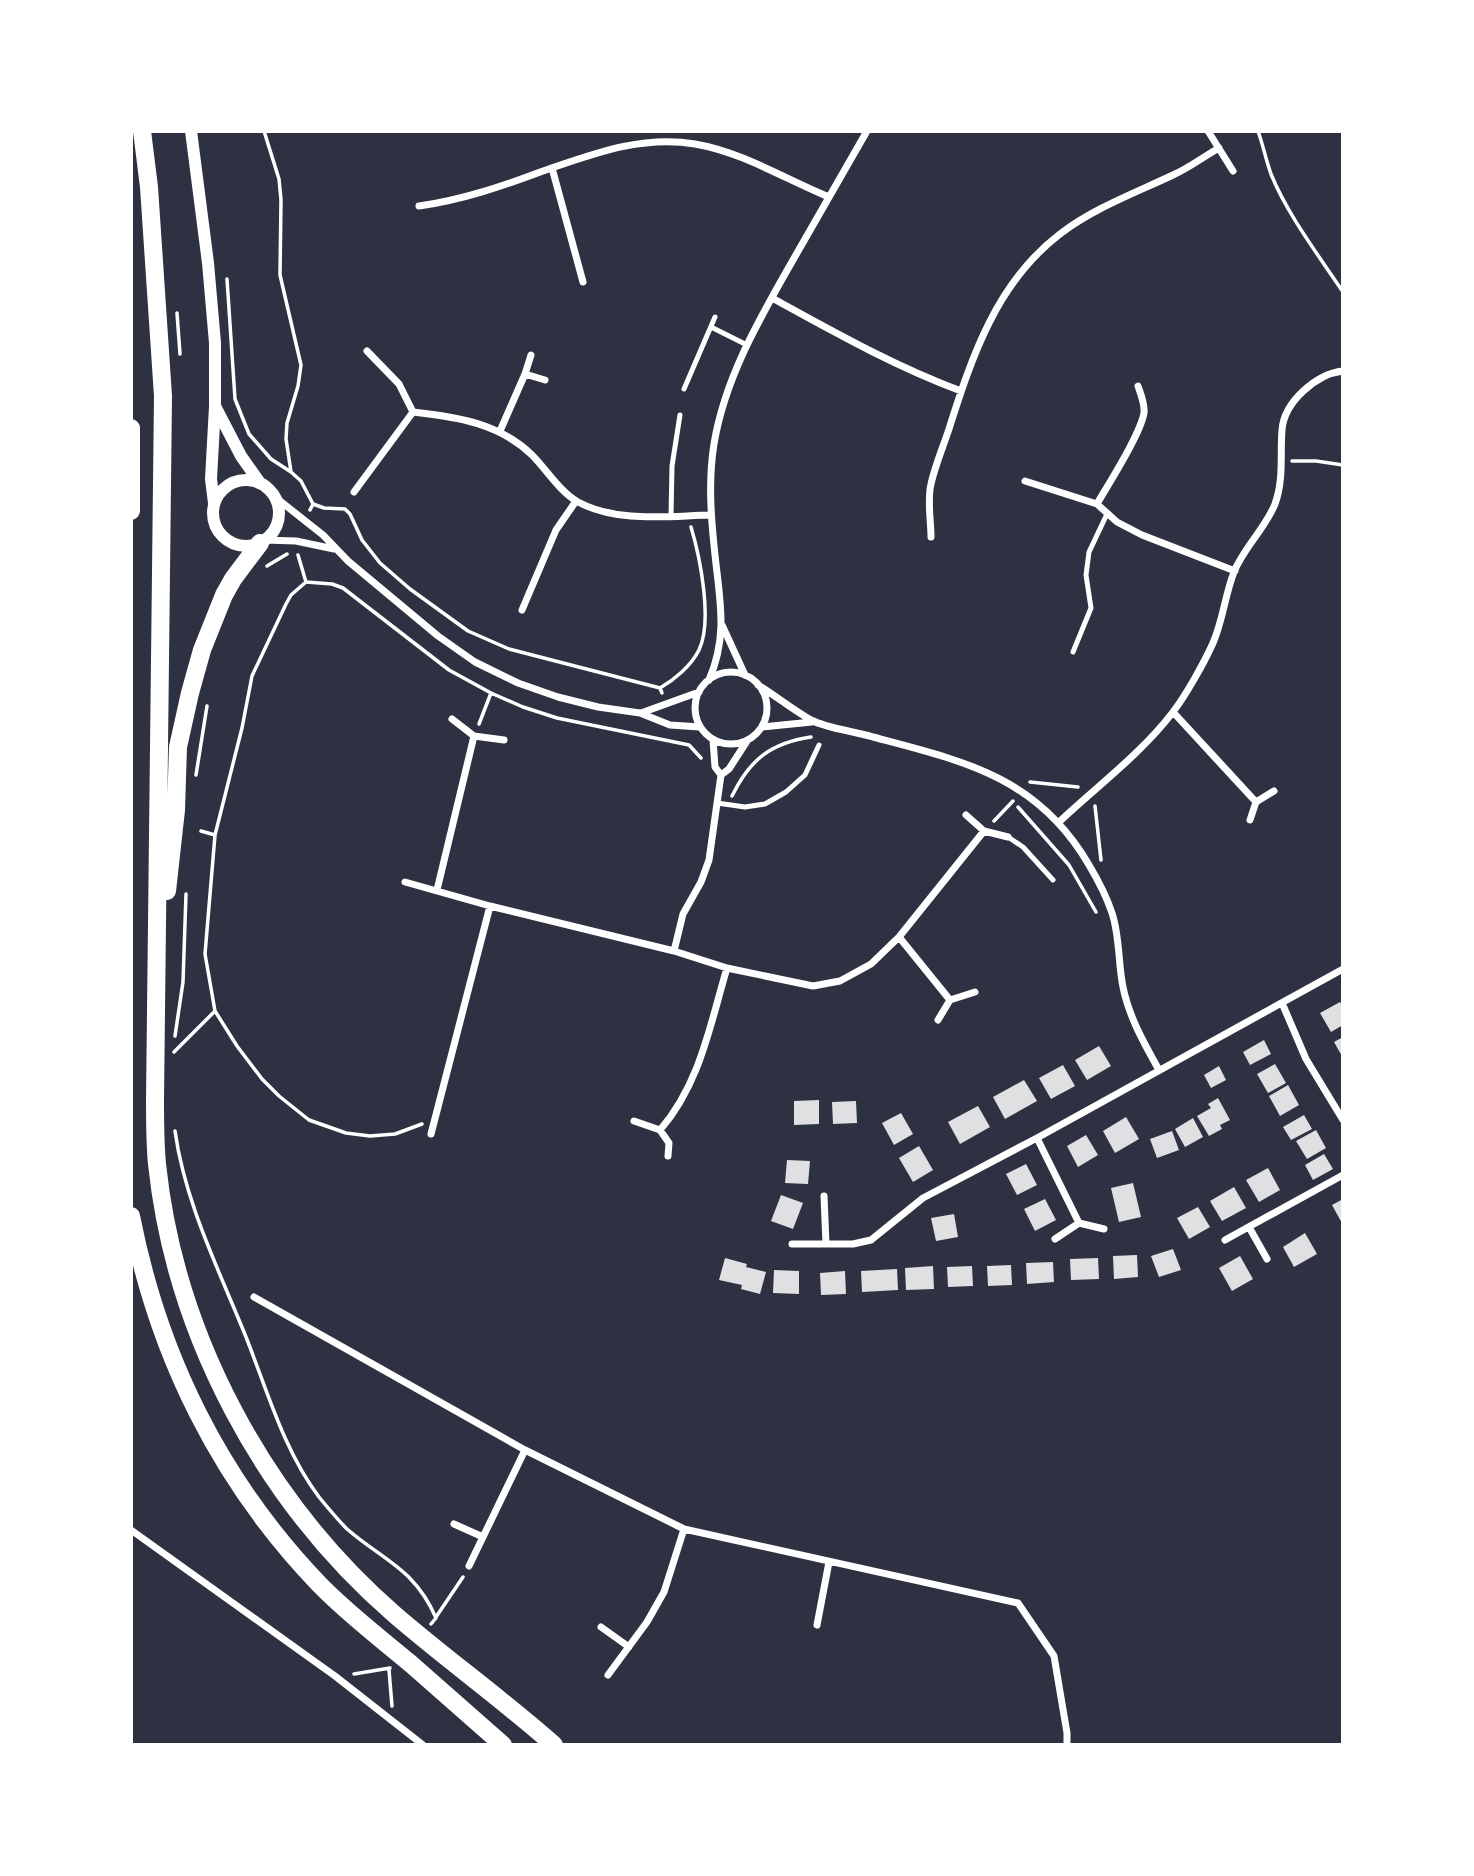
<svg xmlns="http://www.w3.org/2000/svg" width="1474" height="1876" font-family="Raleway,sans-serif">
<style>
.building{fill:#e0e0e3}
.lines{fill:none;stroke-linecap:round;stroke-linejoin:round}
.path{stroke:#fff;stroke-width:3.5}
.service{stroke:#fff;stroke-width:5}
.minor{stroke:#fff;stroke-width:7}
.tertiary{stroke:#fff;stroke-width:12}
.trunk{stroke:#fff;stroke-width:18}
</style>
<rect width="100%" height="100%" fill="#2d3142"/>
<path class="building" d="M1340 1002 1343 1006V1025L1331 1032 1320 1013Z
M1343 1037V1058L1334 1042Z
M1264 1040 1271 1054 1250 1065 1243 1052Z
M1099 1046 1111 1066 1087 1080 1075 1060Z
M1275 1064 1286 1083 1268 1093 1257 1074Z
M1063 1065 1075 1086 1051 1099 1039 1078Z
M1219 1066 1226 1080 1211 1088 1204 1075Z
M1024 1080 1037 1101 1005 1119 993 1097Z
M1288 1085 1299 1105 1280 1116 1269 1096Z
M1218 1098 1230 1120 1220 1125 1222 1129 1209 1136 1197 1116 1211 1108 1208 1104Z
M819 1100V1124L794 1125V1101Z
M856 1101 857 1123 833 1124 832 1102Z
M978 1106 990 1127 960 1144 948 1122Z
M901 1113 913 1134 894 1145 882 1123Z
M1304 1115 1312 1129 1291 1140 1283 1127Z
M1126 1117 1139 1139 1115 1153 1103 1131Z
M1193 1118 1203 1137 1185 1147 1175 1129Z
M1316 1130 1326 1148 1307 1159 1296 1141Z
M1172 1131 1179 1150 1157 1158 1150 1139Z
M1086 1135 1098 1155 1078 1167 1067 1146Z
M919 1146 933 1170 913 1182 899 1158Z
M1324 1154 1333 1169 1313 1180 1305 1165Z
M787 1160 810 1161 808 1184 785 1183Z
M1026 1164 1037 1185 1017 1195 1006 1174Z
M1268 1168 1280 1190 1259 1202 1246 1180Z
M1133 1183 1141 1217 1119 1222 1111 1188Z
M1234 1187 1246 1208 1222 1221 1210 1201Z
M781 1195 803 1203 793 1229 771 1221Z
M1045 1199 1056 1220 1035 1231 1024 1209Z
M1343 1199V1225L1332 1205Z
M1198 1207 1210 1227 1189 1239 1177 1218Z
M954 1214 958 1237 936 1241 931 1218Z
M1305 1233 1317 1254 1294 1267 1283 1247Z
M1173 1249 1181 1270 1159 1277 1151 1256Z
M1137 1255 1138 1277 1114 1279 1113 1256Z
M1240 1256 1253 1279 1232 1291 1219 1268Z
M725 1258 747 1264 746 1267 766 1272 760 1294 741 1289 742 1285 719 1280Z
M1098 1258 1099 1279 1071 1280 1070 1259Z
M1053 1262 1054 1282 1027 1284 1026 1263Z
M1011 1265 1012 1285 988 1286 987 1266Z
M933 1266 934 1289 906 1290 905 1268Z
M972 1266 973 1286 948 1287 947 1267Z
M897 1269 898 1290 862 1292 861 1271Z
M774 1270 799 1271V1294L773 1293Z
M845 1271 846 1294 821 1295 820 1273Z"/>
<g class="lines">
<path class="path" d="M264 131 279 179 281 200 280 275 301 365 298 386 287 423 286 439 291 472
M1258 131C1263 145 1266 160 1271 174 1287 214 1319 256 1343 292
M227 279 235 399 249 434 271 459 291 472 301 481 313 504 310 510
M177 313 180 354
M1292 461H1316L1343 465
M313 504 324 508 345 509 350 514 362 540 380 563 410 589 468 631 509 649 660 688 662 693
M298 555 306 582 291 595 286 604 252 676 242 728 215 835 205 954 215 1011 237 1046 262 1079 279 1096 309 1120 346 1133 370 1136 395 1134 422 1124
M267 566 287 554
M306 582 332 584 343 588 449 670 491 693 523 707 557 718 689 745 701 758
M660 688C674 680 691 666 699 650 713 621 700 557 691 527
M479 724 491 693
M196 775 207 706
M1030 782 1078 787
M732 796C750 759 771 743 811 737
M1095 806 1101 860
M1018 807 1069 865 1096 912
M994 821 1013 801
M201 831 215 835
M175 1036 183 982 186 894
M174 1052 215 1011
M175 1131C185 1203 219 1270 246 1337 267 1390 284 1451 319 1497 328 1508 337 1519 347 1529 384 1561 415 1569 436 1618L431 1624
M436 1617 463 1577
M389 1670 392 1706
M354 1674 390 1668"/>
<path class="service" d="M711 327 747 345
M684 389 715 317
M671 516 672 466 680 415
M1073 652 1091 608 1086 575 1089 552 1107 514
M717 803 745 807 765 804 786 792 805 775 819 745
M1008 837 1023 847 1053 880"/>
<path class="minor" d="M1208 131 1233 171
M552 168 583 282
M419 206C462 200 503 186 543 171 593 154 641 135 695 144 742 152 785 179 829 197
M772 298C834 332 894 366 961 391
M367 351 399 384 413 412
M531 355 525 374 545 380
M500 431 525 374
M1025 481 1097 504 1117 522 1142 535 1235 571
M354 492 413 412C457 417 499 423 532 455 546 469 560 492 578 502 618 523 666 516 711 515
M275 497 323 535 348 561 438 636 475 662 518 683 558 697 598 707 640 713 670 725 700 727
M1097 504C1109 483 1140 435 1144 413 1145 404 1141 395 1138 386
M931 537C931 521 927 500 931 484 935 466 943 447 949 429 972 356 997 282 1060 234 1094 208 1135 193 1173 175 1189 168 1203 157 1219 148
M264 540 296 541 334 549
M522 610 556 530 576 501
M722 625 745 675
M695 708a36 36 0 1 1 72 0a36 36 0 1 1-72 0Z
M709 680C728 636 720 602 715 555 711 518 708 481 714 444 725 377 760 318 793 260 818 217 842 174 867 131
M758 685C776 696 793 710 811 720 829 729 854 731 873 737 964 761 1038 777 1089 865 1098 880 1107 898 1112 913 1120 937 1118 963 1123 987 1129 1017 1144 1043 1159 1070
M1173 712 1256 802
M641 713 699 692
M452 719 474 736 504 740
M762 727 812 722
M721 775 729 769 747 741
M966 815 984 831 1008 837
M1250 820 1256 802 1274 791
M1058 823C1096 787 1141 754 1173 712 1186 695 1204 663 1213 643 1223 620 1225 595 1234 572 1244 547 1265 529 1275 504 1284 479 1280 455 1282 430 1284 402 1316 374 1343 371
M405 882 490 906 674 951 727 968 813 986 840 981 871 964 899 937 984 831
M437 890 474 736
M899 937 950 1000
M674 951 683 914 701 882 709 860 721 775 715 767 713 740
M1282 1003 1306 1059 1343 1120
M938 1020 950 1000 975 992
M634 1121 660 1130 669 1143 668 1156
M660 1130C700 1084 710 1025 727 968
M431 1134 490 906
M1037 1138 1079 1223
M824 1196 826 1244
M1249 1227 1267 1259
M1055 1239 1079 1223 1104 1229
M1225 1240 1343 1175
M792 1244H853L871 1240 923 1198 1037 1138 1343 969
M254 1297 525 1450 684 1529 1018 1603 1054 1656 1067 1733V1745
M454 1524 483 1537
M131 1530 335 1676 423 1745
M469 1566 525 1450
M817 1625 829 1562
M601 1627 629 1647
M608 1675 647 1622 664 1592 684 1529"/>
<path class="tertiary" d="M191 131 208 263 215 343V406L211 479 214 503
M215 406 241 456 260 483
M213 513a33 33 0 1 1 66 0a33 33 0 1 1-66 0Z"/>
<path class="trunk" d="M142 131 149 187 163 396 155 1100C155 1121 155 1143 157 1164 175 1335 264 1501 394 1614 446 1659 502 1699 554 1745
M131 428V511
M167 891 176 810 178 747 190 693 202 650 224 595 233 579 260 543
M131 1216C158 1355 220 1481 319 1584 347 1613 380 1638 411 1664 442 1691 472 1718 503 1745"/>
</g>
<rect width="1474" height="1876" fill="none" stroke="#ffffff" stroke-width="266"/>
</svg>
